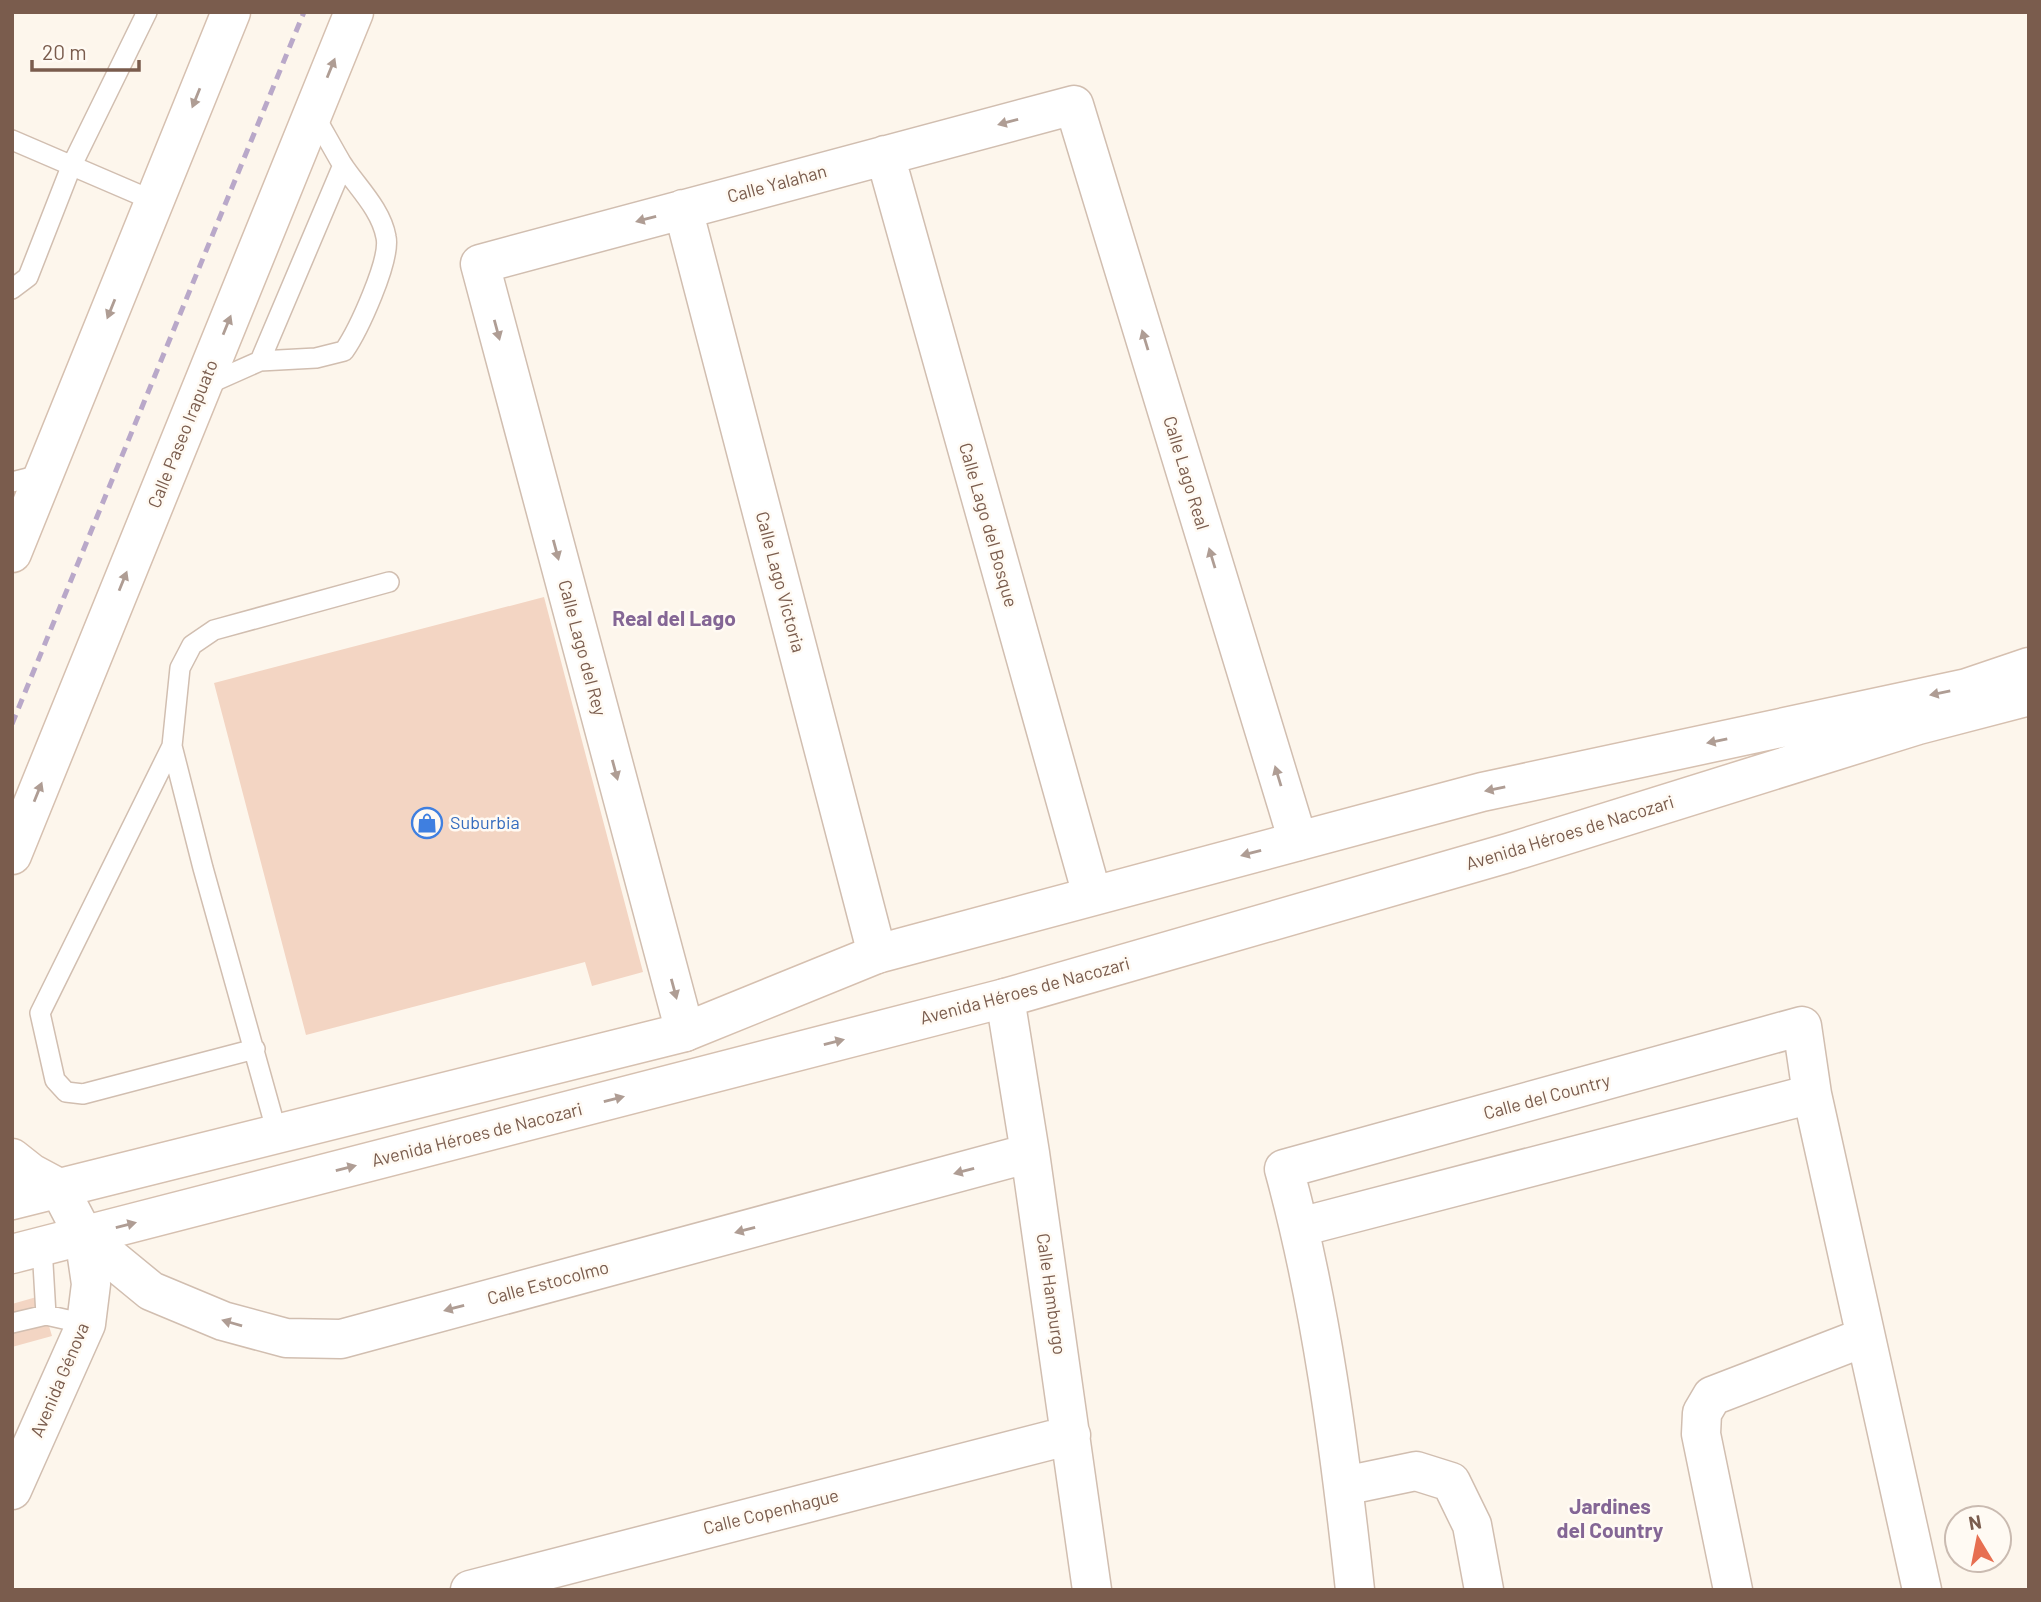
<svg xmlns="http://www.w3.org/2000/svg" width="2041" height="1602" font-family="Barlow,sans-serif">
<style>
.building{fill:#f3d5c3}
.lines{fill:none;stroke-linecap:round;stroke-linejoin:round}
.service-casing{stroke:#d1beb0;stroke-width:22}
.minor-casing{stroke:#d1beb0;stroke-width:41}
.secondary-casing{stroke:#d6c0b0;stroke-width:41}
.service{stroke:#fff;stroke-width:19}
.minor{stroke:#fff;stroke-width:38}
.secondary{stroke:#fff;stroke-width:38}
.rail{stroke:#b9a8c9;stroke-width:5;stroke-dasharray:10 7;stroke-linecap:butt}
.oneway{fill:#af9d94}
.labels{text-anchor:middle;stroke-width:5;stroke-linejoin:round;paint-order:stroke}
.street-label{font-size:18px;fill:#7a5c4d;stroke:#fffaf3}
.shop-label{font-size:18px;fill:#366cbe;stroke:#fffaf3;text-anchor:start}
.quarter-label{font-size:21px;font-weight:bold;fill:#846695;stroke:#fffaf3}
</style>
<rect width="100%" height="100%" fill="#fdf6ec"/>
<path class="building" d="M544 597 643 972 592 986 585 962 306 1035 214 683Z
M40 1296 52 1336 12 1347V1304Z"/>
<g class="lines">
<g class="service-casing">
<path id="service" d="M12 140 154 201
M12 289 28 277 71 167 147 12
M260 361 343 165
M206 385 260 361 316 358 344 351C358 331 391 260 386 237 381 209 357 187 342 164 332 147 323 130 313 113
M12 482 44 474
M172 746 40 1013 55 1080 66 1092 83 1094 255 1049
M277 1133 203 868 172 746 180 668 192 645 214 630 389 582
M42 1247 46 1315
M12 1323 46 1315 86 1324"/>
</g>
<g class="minor-casing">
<path id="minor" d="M885 155 1092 895
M683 209 877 954
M1005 998 1030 1153 1092 1590
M685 1032 480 264 1074 105 1298 841
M1300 1227 1812 1094
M84 1236 151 1291 223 1321 286 1338 341 1339 1030 1153
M1344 1486 1416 1471 1451 1482 1472 1525 1484 1590
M12 1490 86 1324 91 1284 84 1236 59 1188
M470 1590 1071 1435
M1355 1590C1340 1450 1321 1304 1284 1169L1802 1026 1812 1094 1922 1590
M1733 1590 1701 1434 1702 1413 1712 1396 1865 1337"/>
</g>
<g class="secondary-casing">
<path id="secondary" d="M12 553 231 12
M12 855 354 12
M12 1158 31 1173 59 1188
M12 1200 685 1032 877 954 1482 792 1967 688 2029 667
M12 1254 1005 998 1508 853 1918 725 2029 696"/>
</g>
<use href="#service" class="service"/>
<use href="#minor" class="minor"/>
<use href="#secondary" class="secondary"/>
<path class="rail" d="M12 724 304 12"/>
</g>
<defs><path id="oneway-solid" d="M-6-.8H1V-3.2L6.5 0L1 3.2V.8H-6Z" transform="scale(1.75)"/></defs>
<g class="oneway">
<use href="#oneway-solid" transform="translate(331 68) rotate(-68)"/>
<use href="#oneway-solid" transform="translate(196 98) rotate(112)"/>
<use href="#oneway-solid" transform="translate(1008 122) rotate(165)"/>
<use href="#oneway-solid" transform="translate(646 219) rotate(165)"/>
<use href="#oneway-solid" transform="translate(111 309) rotate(112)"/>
<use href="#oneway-solid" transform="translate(227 325) rotate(-68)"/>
<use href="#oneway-solid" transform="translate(497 330) rotate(75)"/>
<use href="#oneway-solid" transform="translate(1145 340) rotate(-107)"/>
<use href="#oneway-solid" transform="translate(556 550) rotate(75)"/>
<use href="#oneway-solid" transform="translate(1212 558) rotate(-107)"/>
<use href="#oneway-solid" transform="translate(123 581) rotate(-68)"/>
<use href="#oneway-solid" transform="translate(1940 693) rotate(168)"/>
<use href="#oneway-solid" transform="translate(1717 741) rotate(168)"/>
<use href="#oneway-solid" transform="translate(615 770) rotate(75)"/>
<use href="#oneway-solid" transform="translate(1278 776) rotate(-107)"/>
<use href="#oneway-solid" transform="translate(1495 789) rotate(168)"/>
<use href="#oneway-solid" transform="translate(38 792) rotate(-68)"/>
<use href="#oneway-solid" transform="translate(1251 853) rotate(165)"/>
<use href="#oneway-solid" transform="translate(674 989) rotate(75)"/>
<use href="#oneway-solid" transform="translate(834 1042) rotate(-14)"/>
<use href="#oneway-solid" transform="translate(614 1099) rotate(-14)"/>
<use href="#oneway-solid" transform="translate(346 1168) rotate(-14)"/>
<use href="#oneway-solid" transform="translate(964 1171) rotate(165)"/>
<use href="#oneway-solid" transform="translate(126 1225) rotate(-14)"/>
<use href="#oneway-solid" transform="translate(745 1230) rotate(165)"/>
<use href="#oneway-solid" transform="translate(454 1308) rotate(165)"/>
<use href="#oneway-solid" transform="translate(232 1323) rotate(-164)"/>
</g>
<defs>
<g id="shop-ring" transform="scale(1.575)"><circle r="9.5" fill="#fffaf3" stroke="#3f7fe0" stroke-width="1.5"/><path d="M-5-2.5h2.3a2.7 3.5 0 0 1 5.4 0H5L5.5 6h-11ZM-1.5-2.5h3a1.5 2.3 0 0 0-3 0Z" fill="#3f7fe0"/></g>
</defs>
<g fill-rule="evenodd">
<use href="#shop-ring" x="427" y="823"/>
</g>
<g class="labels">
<g class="street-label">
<text transform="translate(777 184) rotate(-15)" y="6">Calle Yalahan</text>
<text transform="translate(183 434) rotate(-68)" y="6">Calle Paseo Irapuato</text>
<text transform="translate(1186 473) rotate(73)" y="6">Calle Lago Real</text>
<text transform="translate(988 525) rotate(74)" y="6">Calle Lago del Bosque</text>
<text transform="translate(780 582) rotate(75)" y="6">Calle Lago Victoria</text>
<text transform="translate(582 648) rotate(75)" y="6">Calle Lago del Rey</text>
<text transform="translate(1570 833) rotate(-17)" y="6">Avenida Héroes de Nacozari</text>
<text transform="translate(1025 991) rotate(-15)" y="6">Avenida Héroes de Nacozari</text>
<text transform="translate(1547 1097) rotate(-15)" y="6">Calle del Country</text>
<text transform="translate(477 1135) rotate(-14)" y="6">Avenida Héroes de Nacozari</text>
<text transform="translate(548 1283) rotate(-15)" y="6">Calle Estocolmo</text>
<text transform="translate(1051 1294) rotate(82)" y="6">Calle Hamburgo</text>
<text transform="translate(60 1380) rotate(-67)" y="6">Avenida Génova</text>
<text transform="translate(771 1512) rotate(-14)" y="6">Calle Copenhague</text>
</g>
<g class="shop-label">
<text x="450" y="829">Suburbia</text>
</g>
<g class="quarter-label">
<text x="674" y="626">Real del Lago</text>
<text x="1610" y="1514">Jardines<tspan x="1610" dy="24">del Country</tspan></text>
</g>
</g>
<rect width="2041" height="1602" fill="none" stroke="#7a5c4d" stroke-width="28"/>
<g transform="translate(1978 1539) rotate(350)"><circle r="33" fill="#fffaf3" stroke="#cabbb1" stroke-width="2"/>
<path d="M0-5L12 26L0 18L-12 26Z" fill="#e76f51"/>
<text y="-10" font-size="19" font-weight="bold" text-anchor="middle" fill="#7a5c4d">N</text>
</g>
<path d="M32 60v10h107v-10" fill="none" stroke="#7a5c4d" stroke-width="3.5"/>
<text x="42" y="60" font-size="21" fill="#7a5c4d" stroke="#fffaf3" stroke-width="5" paint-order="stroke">20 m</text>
</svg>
